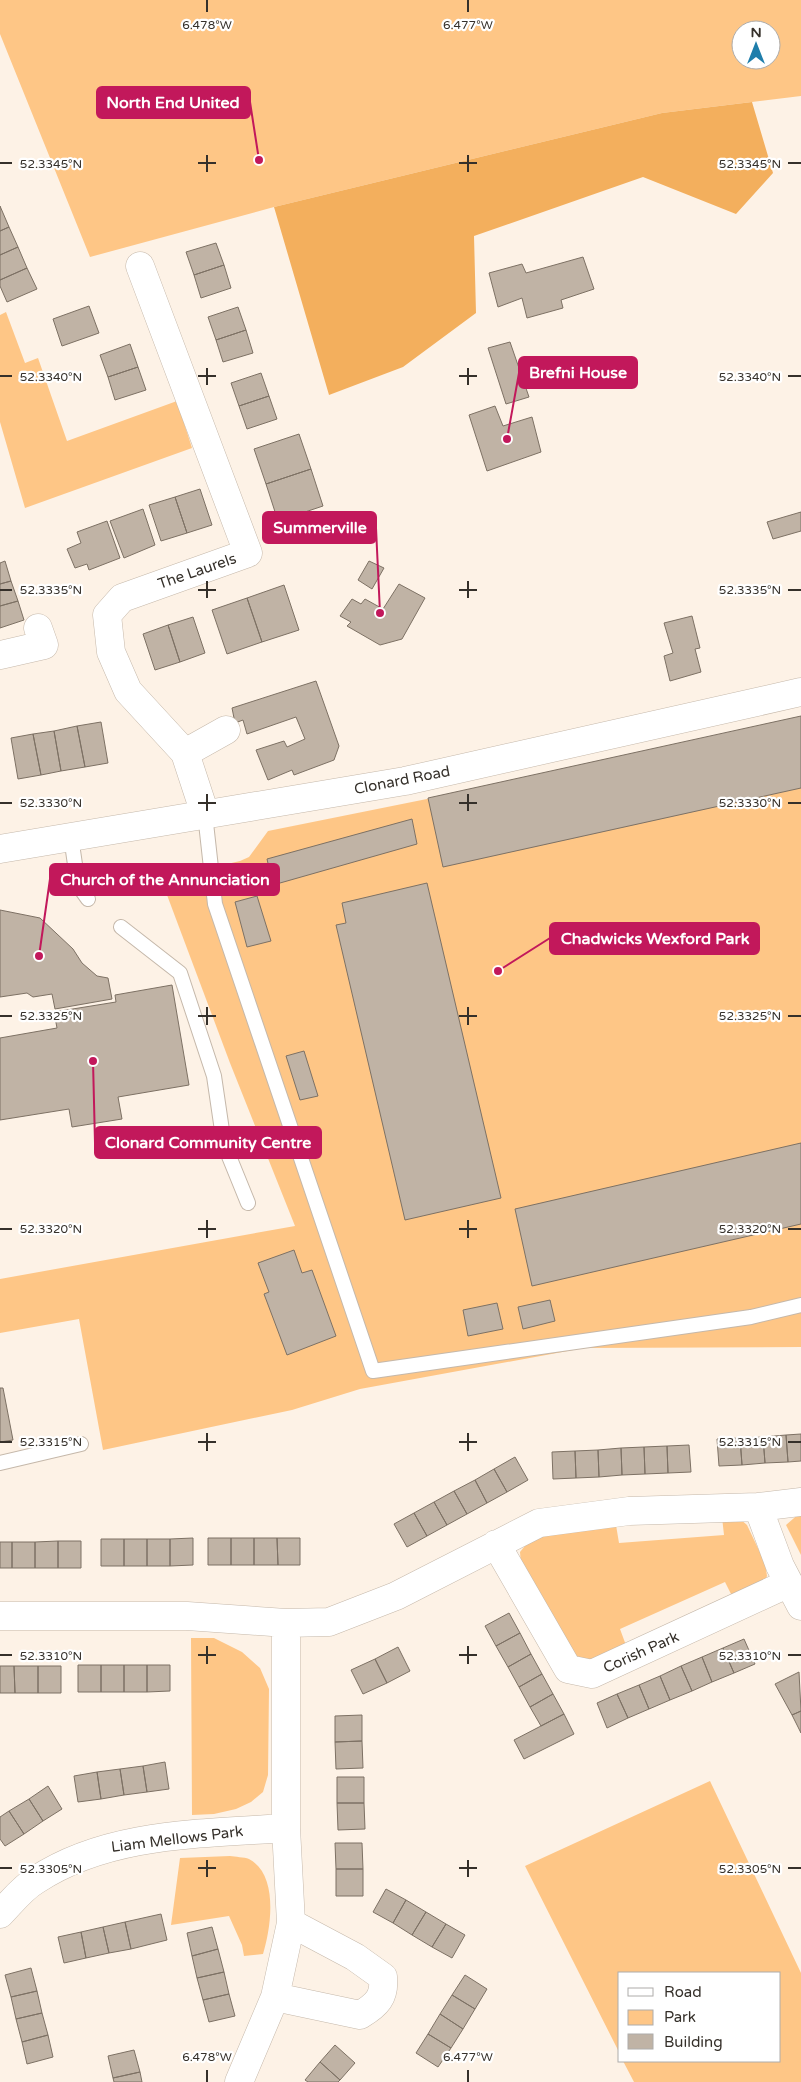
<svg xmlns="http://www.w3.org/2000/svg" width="801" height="2082" font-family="'Varela Round',sans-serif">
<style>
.green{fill:#fec686;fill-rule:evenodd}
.forest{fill:#f3af5d}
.building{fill:#c0b3a5;stroke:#7d7164}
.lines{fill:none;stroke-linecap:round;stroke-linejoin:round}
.lane-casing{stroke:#c5b8aa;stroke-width:16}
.street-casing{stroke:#c5b8aa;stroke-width:29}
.secondary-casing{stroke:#c5b8aa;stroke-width:29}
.lane{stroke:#fff;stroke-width:14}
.street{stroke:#fff;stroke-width:28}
.secondary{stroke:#fff;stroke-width:28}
.ticks{fill:none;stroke:#35302a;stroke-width:2}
.labels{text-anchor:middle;stroke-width:4.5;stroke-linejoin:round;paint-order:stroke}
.street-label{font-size:15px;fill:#35302a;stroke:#fff}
.ticks-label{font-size:12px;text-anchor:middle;fill:#35302a;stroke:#fff;stroke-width:4.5;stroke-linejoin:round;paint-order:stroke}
.leader{fill:none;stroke:#c2185b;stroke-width:2}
.callout-dot{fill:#c2185b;stroke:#fff;stroke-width:2}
.callout{fill:#c2185b;stroke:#c2185b;stroke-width:2}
.callout-label{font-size:16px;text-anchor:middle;font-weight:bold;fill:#fff}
</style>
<rect width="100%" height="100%" fill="#fdf2e6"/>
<path class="green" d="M0 0H801V96L662 113 274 207 90 257 0 34ZM741 30H771V60H741Z
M6 312 25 363 38 358 67 441 177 401 192 448 25 508 0 422V315Z
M801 718V1347L584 1348 360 1389 292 1410 103 1450 79 1319 0 1333V1279L295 1226 230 1063 161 879 163 874 176 876 240 861 249 857 268 831 665 751Z
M801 1512V1555L786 1525Z
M722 1517 739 1518 747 1525 765 1563 767 1576 762 1587 734 1600 725 1582 620 1629 627 1648 604 1659H577L521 1564 520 1552 533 1536 616 1525 619 1543 724 1535Z
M191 1638H214L242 1652 260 1668 269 1689 268 1775 263 1792 251 1802 236 1809 214 1814 192 1815Z
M710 1781 801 1973V2082H634L623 2061H780V1973H620V2054L525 1866Z
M230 1856C235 1857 244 1857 249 1859 279 1875 271 1928 263 1954L244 1956 242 1945 229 1916 171 1925 180 1858Z"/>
<path class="forest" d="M752 102 773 173 736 214 643 177 474 236 476 313 403 367 329 395 274 207 662 113Z"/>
<path class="building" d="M0 206 9 227 0 231Z
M9 227 18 247 0 255V231Z
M216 243 224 265 194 275 186 252Z
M18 247 27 268 0 280V255Z
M583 257 594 289 561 300 563 308 527 318 522 298 498 307 489 273 522 264 526 273Z
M224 265 231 288 201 298 194 275Z
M27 268 37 289 7 302 0 286V280Z
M89 306 99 333 62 346 53 319Z
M238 307 246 330 216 340 208 317Z
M246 330 253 353 223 362 216 340Z
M510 342 529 397 506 404 488 348Z
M130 344 138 367 108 377 100 355Z
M138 367 146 390 115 400 108 377Z
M261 373 269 396 239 406 231 383Z
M269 396 277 419 247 429 239 406Z
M495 406 503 426 532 417 541 452 487 471 469 415Z
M299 434 311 469 266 484 254 449Z
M311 469 323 506 278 521 266 484Z
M200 489 212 525 187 533 175 497Z
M175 497 187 533 161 541 149 505Z
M143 509 155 545 124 558 110 521Z
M801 512V531L773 539 767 522Z
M107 521 120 558 89 570 87 564 75 568 67 549 81 543 77 532Z
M5 561 11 581 0 584V563Z
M369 561 384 568 372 589 358 580Z
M11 581 18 601 0 606V584Z
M399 584 425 598 402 639 380 645 347 626 351 622 340 616 352 599 361 604 365 599 383 609Z
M284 585 299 630 262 642 247 598Z
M247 598 262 642 227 654 212 610Z
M18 601 24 620 0 628V606Z
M692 616 700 648 695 649 701 672 670 681 664 656 673 653 664 623Z
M193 617 205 653 180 662 168 625Z
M168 625 180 662 155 670 143 634Z
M316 681 339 746 334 760 294 775 292 770 268 780 256 750 284 741 287 747 305 739 296 717 247 734 243 720 235 723 232 708Z
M801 716V788L443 867 428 798Z
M101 722 108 763 85 767 77 726Z
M77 726 85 767 61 771 54 731Z
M54 731 61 771 41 775 33 734Z
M33 734 41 775 18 779 11 738Z
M412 819 417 844 273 885 267 859Z
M427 883 501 1198 405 1220 336 925 346 923 342 903Z
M257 896 271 941 247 947 235 902Z
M0 910 40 918 73 949 82 963 97 976 108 978 112 999 55 1009 52 994 33 997 27 993 0 997Z
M172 985 189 1085 118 1097 122 1119 72 1127 69 1109 0 1120V1038L57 1028 54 1012 116 1002 115 995Z
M304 1051 318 1096 300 1100 286 1056Z
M801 1143V1224L532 1286 515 1209Z
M294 1250 302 1273 312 1270 336 1336 287 1355 264 1294 269 1292 258 1263Z
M550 1300 555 1321 523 1329 518 1307Z
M497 1303 503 1329 468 1336 463 1310Z
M0 1388H3L13 1440 0 1442Z
M801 1434V1461L788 1462 786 1435Z
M786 1435 788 1462 765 1463 763 1437Z
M763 1437 765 1463 742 1465 740 1438Z
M740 1438 742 1465 719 1466 717 1439Z
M689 1445 691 1472 668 1473 667 1446Z
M667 1446 668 1473 645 1474 644 1447Z
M644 1447 645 1474 622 1475 621 1448Z
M621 1448 622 1475 599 1477 598 1450Z
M598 1450 599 1477 576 1478 575 1451Z
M575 1451 576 1478 553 1479 552 1452Z
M515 1457 528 1480 507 1492 494 1469Z
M494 1469 507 1492 487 1503 475 1480Z
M475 1480 487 1503 467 1514 454 1491Z
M454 1491 467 1514 447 1525 434 1502Z
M434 1502 447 1525 427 1536 414 1513Z
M414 1513 427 1536 407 1547 394 1524Z
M193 1538V1565L170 1566V1539Z
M208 1538H231V1565H208Z
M231 1538H254V1565H231Z
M254 1538H277L278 1565H254Z
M277 1538H300V1565H278Z
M101 1539H124V1566H101Z
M124 1539H147V1566H124Z
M147 1539H170V1566H147Z
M58 1541H81V1568H58Z
M58 1541V1568H35V1542Z
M0 1542H12V1568H0Z
M12 1542H35V1568H12Z
M509 1613 520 1633 496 1646 485 1626Z
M520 1633 531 1654 508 1667 496 1646Z
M744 1639 755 1664 734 1673 723 1648Z
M398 1647 410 1671 387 1683 375 1659Z
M723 1648 734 1673 712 1682 702 1657Z
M531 1654 542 1674 519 1687 508 1667Z
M702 1657 712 1682 692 1691 681 1666Z
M375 1659 387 1683 363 1694 351 1670Z
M78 1665H101V1692H78Z
M101 1665H124V1692H101Z
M124 1665H147V1692H124Z
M147 1665H170V1691L147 1692Z
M0 1666H14L15 1693H0Z
M14 1666H38V1693H15Z
M38 1666H61V1693H38Z
M681 1666 692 1691 670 1700 660 1676Z
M799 1672 801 1711 792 1715 775 1684Z
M542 1674 553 1694 530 1707 519 1687Z
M660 1676 670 1700 649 1709 639 1685Z
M639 1685 649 1709 628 1718 617 1694Z
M553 1694 564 1714 541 1726 530 1707Z
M617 1694 628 1718 607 1728 597 1703Z
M801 1711V1733L792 1715Z
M564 1714 574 1734 524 1759 514 1740Z
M362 1715V1741L335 1742V1716Z
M362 1741 363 1768 336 1769 335 1742Z
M165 1762 169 1789 147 1792 143 1766Z
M143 1766 147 1792 124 1795 120 1769Z
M120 1769 124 1795 101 1799 97 1772Z
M97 1772 101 1799 78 1802 74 1776Z
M337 1777H364V1803H337Z
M48 1786 62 1809 43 1821 29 1799Z
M29 1799 43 1821 24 1834 9 1811Z
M337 1803H364L365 1829 338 1830Z
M9 1811 24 1834 5 1846 0 1839V1817Z
M335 1843H362L363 1869H336Z
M336 1869H363V1896H336Z
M386 1889 406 1900 393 1923 373 1912Z
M406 1900 426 1912 412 1935 393 1923Z
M426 1912 446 1924 432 1947 412 1935Z
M161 1914 167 1940 131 1949 125 1922Z
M125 1922 131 1949 109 1953 103 1927Z
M446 1924 465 1935 452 1958 432 1947Z
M103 1927 109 1953 86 1958 81 1932Z
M212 1927 218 1949 192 1956 187 1933Z
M81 1932 86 1958 64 1963 58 1937Z
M218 1949 224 1972 197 1978 192 1956Z
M31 1968 37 1991 11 1997 5 1975Z
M224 1972 229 1994 203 2000 197 1978Z
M465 1975 487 1989 475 2009 452 1995Z
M37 1991 42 2013 16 2019 11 1997Z
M229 1994 235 2016 209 2022 203 2000Z
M452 1995 475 2009 463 2029 440 2014Z
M42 2013 48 2035 22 2042 16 2019Z
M440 2014 463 2029 451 2048 428 2034Z
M428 2034 451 2048 438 2067 416 2053Z
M48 2035 53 2057 27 2064 22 2042Z
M335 2045 355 2063 340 2080 320 2062Z
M134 2050 140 2072 113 2078 108 2056Z
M320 2062 340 2080 338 2082H308L305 2080Z
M140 2072 142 2082H114L113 2078Z"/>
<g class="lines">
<g class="lane-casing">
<path id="lane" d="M205 814 215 904 373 1371 751 1317 801 1305
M71 837 78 885 88 899
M121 927 180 973 214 1076 224 1144 248 1203
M0 1463 81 1444"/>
</g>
<g class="street-casing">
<path id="street" d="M140 266 248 553 122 598 107 615 111 652 128 691 185 753 205 814
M0 655 44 645 38 628
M185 753 226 730
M758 1507 780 1566 801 1606
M496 1544 568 1669 592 1674 789 1583
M0 1616H187L286 1623 329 1622 396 1596 539 1523 629 1511 758 1507 801 1502
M0 1914C11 1903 22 1888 36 1880 109 1832 202 1834 286 1828
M275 1997 360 2015C377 2005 385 1997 383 1977L355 1957 291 1923
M239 2082 275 1997 291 1923 286 1828V1623"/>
</g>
<g class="secondary-casing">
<path id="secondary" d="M0 849 405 781 801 692"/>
</g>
<use href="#lane" class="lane"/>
<use href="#street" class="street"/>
<use href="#secondary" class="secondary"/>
</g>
<path class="ticks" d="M207 0V12M468 0V12M207 155V172M468 155V172M0 163H12M198 163H216M459 163H477M788 163H801M207 368V385M468 368V385M0 376H12M198 376H216M459 376H477M788 376H801M207 581V598M468 581V598M0 590H12M198 590H216M459 590H477M788 590H801M207 794V811M468 794V811M0 803H12M198 803H216M459 803H477M788 803H801M207 1007V1025M468 1007V1025M0 1016H12M198 1016H216M459 1016H477M788 1016H801M207 1220V1238M468 1220V1238M0 1229H12M198 1229H216M459 1229H477M788 1229H801M207 1433V1451M468 1433V1451M0 1442H12M198 1442H216M459 1442H477M788 1442H801M207 1646V1664M468 1646V1664M0 1655H12M198 1655H216M459 1655H477M788 1655H801M207 1860V1877M468 1860V1877M0 1868H12M198 1868H216M459 1868H477M788 1868H801M207 2070V2082M468 2070V2082"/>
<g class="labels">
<g class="street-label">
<text transform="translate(197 571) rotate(-19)" y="5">The Laurels</text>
<text transform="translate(402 780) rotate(-11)" y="5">Clonard Road</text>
<text transform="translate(641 1652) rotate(-24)" y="5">Corish Park</text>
<text transform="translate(177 1839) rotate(-7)" y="5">Liam Mellows Park</text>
</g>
</g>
<g class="ticks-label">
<text x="207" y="29">6.478°W</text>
<text x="468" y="29">6.477°W</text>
<text x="51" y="168">52.3345°N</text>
<text x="750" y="168">52.3345°N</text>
<text x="51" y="381">52.3340°N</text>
<text x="750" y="381">52.3340°N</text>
<text x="51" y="594">52.3335°N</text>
<text x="750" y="594">52.3335°N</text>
<text x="51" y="807">52.3330°N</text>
<text x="750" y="807">52.3330°N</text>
<text x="51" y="1020">52.3325°N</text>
<text x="750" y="1020">52.3325°N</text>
<text x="51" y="1233">52.3320°N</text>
<text x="750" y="1233">52.3320°N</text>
<text x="51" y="1446">52.3315°N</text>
<text x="750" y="1446">52.3315°N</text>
<text x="51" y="1660">52.3310°N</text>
<text x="750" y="1660">52.3310°N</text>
<text x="51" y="1873">52.3305°N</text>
<text x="750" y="1873">52.3305°N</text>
<text x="207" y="2061">6.478°W</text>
<text x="468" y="2061">6.477°W</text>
</g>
<path class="leader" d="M259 160L250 102M507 439L519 373M380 613L376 528M39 956L50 879M498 971L550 938M93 1061L95 1143"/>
<g class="callout-dot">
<circle cx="259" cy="160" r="5"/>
<circle cx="507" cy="439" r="5"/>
<circle cx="380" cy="613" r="5"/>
<circle cx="39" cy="956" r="5"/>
<circle cx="498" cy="971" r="5"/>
<circle cx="93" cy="1061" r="5"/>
</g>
<g class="callout">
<rect x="97" y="87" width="153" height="31" rx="5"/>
<rect x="519" y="357" width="118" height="31" rx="5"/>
<rect x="263" y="512" width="113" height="31" rx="5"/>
<rect x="50" y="864" width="229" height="31" rx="5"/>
<rect x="550" y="923" width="209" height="31" rx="5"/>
<rect x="95" y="1127" width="226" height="31" rx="5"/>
</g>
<g class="callout-label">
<text x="173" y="108">North End United</text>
<text x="578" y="378">Brefni House</text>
<text x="320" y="533">Summerville</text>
<text x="165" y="885">Church of the Annunciation</text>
<text x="655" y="944">Chadwicks Wexford Park</text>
<text x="208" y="1148">Clonard Community Centre</text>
</g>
<rect x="618" y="1972" width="162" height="90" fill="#ffffff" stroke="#aeacaa"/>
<rect x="628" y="1988" width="25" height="8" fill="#ffffff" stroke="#aeacaa"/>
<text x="664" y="1997" font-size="15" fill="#35302a">Road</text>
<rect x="628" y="2010" width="25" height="15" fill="#fec686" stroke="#aeacaa"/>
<text x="664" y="2022" font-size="15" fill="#35302a">Park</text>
<rect x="628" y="2034" width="25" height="15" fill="#c0b3a5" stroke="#aeacaa"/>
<text x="664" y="2047" font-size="15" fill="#35302a">Building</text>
<g transform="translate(756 45)"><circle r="24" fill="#ffffff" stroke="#aeacaa"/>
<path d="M0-4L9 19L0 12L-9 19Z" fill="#1f7eab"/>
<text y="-8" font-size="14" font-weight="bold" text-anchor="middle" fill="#35302a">N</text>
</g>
</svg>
